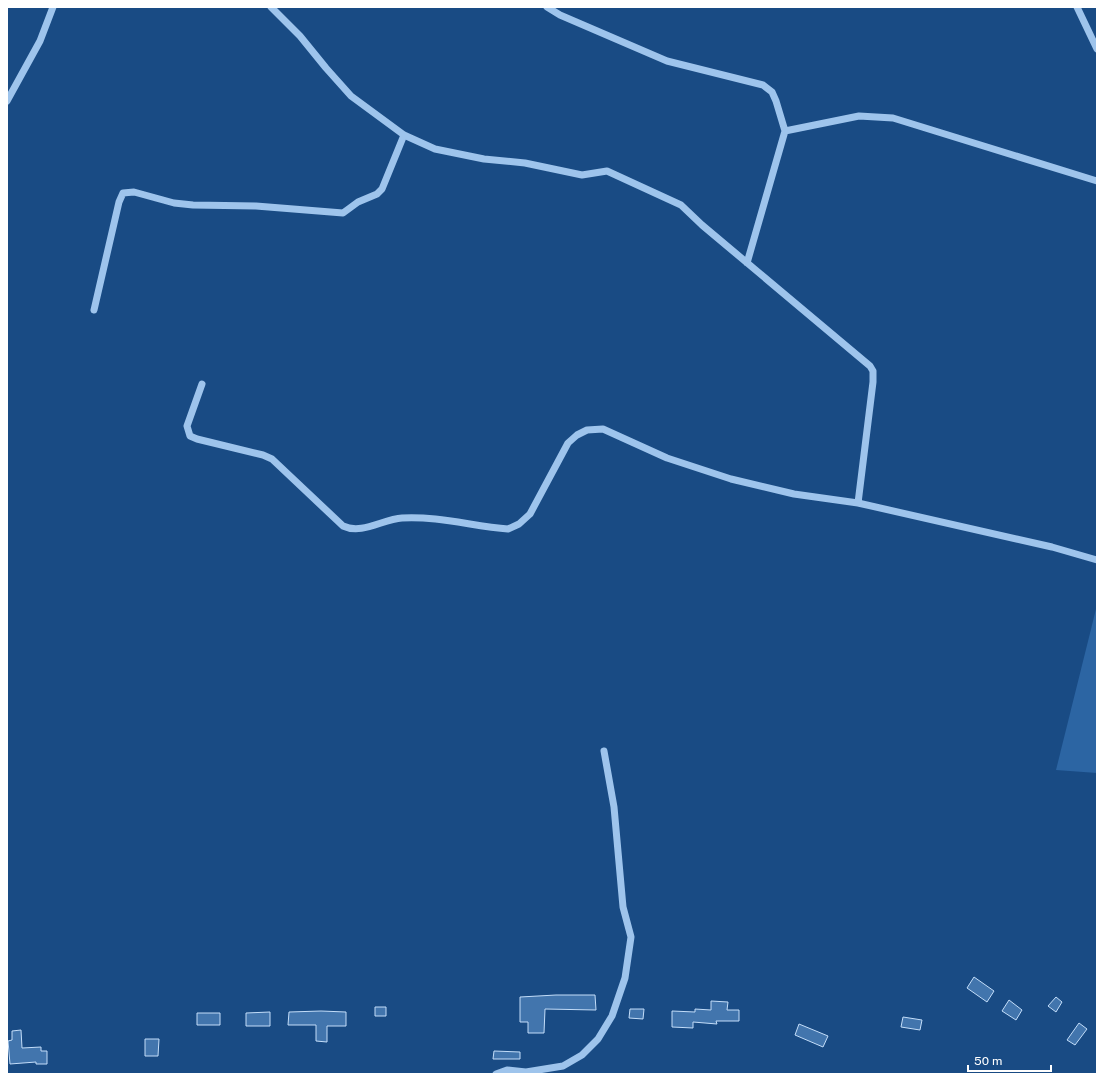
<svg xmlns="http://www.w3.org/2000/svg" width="1104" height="1081" font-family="'Public Sans',sans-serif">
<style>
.green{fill:#2c65a3}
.building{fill:#4275ad;stroke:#c3ddf9}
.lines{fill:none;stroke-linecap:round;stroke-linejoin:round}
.minor{stroke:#9ec4ec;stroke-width:7}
</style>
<rect width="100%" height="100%" fill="#194b84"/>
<path class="green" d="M1097 605V773L1056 770Z"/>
<path class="building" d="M974 977 994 991 987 1002 967 988Z
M556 995H595L596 1010 545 1009 544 1033H528V1022H520V997Z
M1056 997 1062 1002 1056 1012 1048 1006Z
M1009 1000 1022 1010 1016 1020 1002 1011Z
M711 1001 728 1002 727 1010H739V1021H716L717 1024 693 1022V1028L672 1027V1011L695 1012V1009L711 1010Z
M375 1007H386V1016H375Z
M630 1009H644L643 1019 629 1018Z
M321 1011 346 1012V1026H327V1042L316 1041V1025H288L289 1012Z
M270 1012V1026H246V1013Z
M197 1013H220V1025H197Z
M903 1017 922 1020 920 1030 901 1027Z
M1079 1023 1087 1029 1075 1045 1067 1040Z
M799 1024 828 1036 823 1047 795 1035Z
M21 1030 22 1048 41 1047V1051H47V1064H36V1062L10 1064 8 1041 12 1040V1031Z
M145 1039H159L158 1056H145Z
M494 1051 520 1052V1059H493Z"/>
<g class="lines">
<path class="minor" d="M271 7 300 36 326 68 351 96 404 135 435 149 484 159 525 163 582 175 607 171 681 205 702 225 870 366 873 371V382L858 503 1052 547 1097 560
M547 7 560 15 667 61 763 85 772 92 776 101 785 131 747 263
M1077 7 1097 49
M7 101 40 41 53 7
M785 131 859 116 893 118 1097 181
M94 310 119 202 123 193 134 192 174 203 193 205 256 206 343 213 358 202 377 194 382 189 404 135
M202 384 187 426 190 436 197 439 263 455 272 459 343 526C362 535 383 519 402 518 438 516 472 526 508 529L519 524 530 514 568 443 577 435 587 430 603 429 667 458 731 479 794 494 858 503
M496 1074 507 1070 526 1072 563 1066 582 1055 598 1039 612 1016 625 978 631 937 623 907 614 807 604 751"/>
</g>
<rect width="1104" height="1081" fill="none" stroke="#ffffff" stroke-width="16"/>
<path d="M968 1065v6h83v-6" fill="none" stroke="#ffffff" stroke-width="2"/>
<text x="974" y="1065" font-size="12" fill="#ffffff" stroke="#194b84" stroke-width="3" paint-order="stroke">50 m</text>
</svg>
